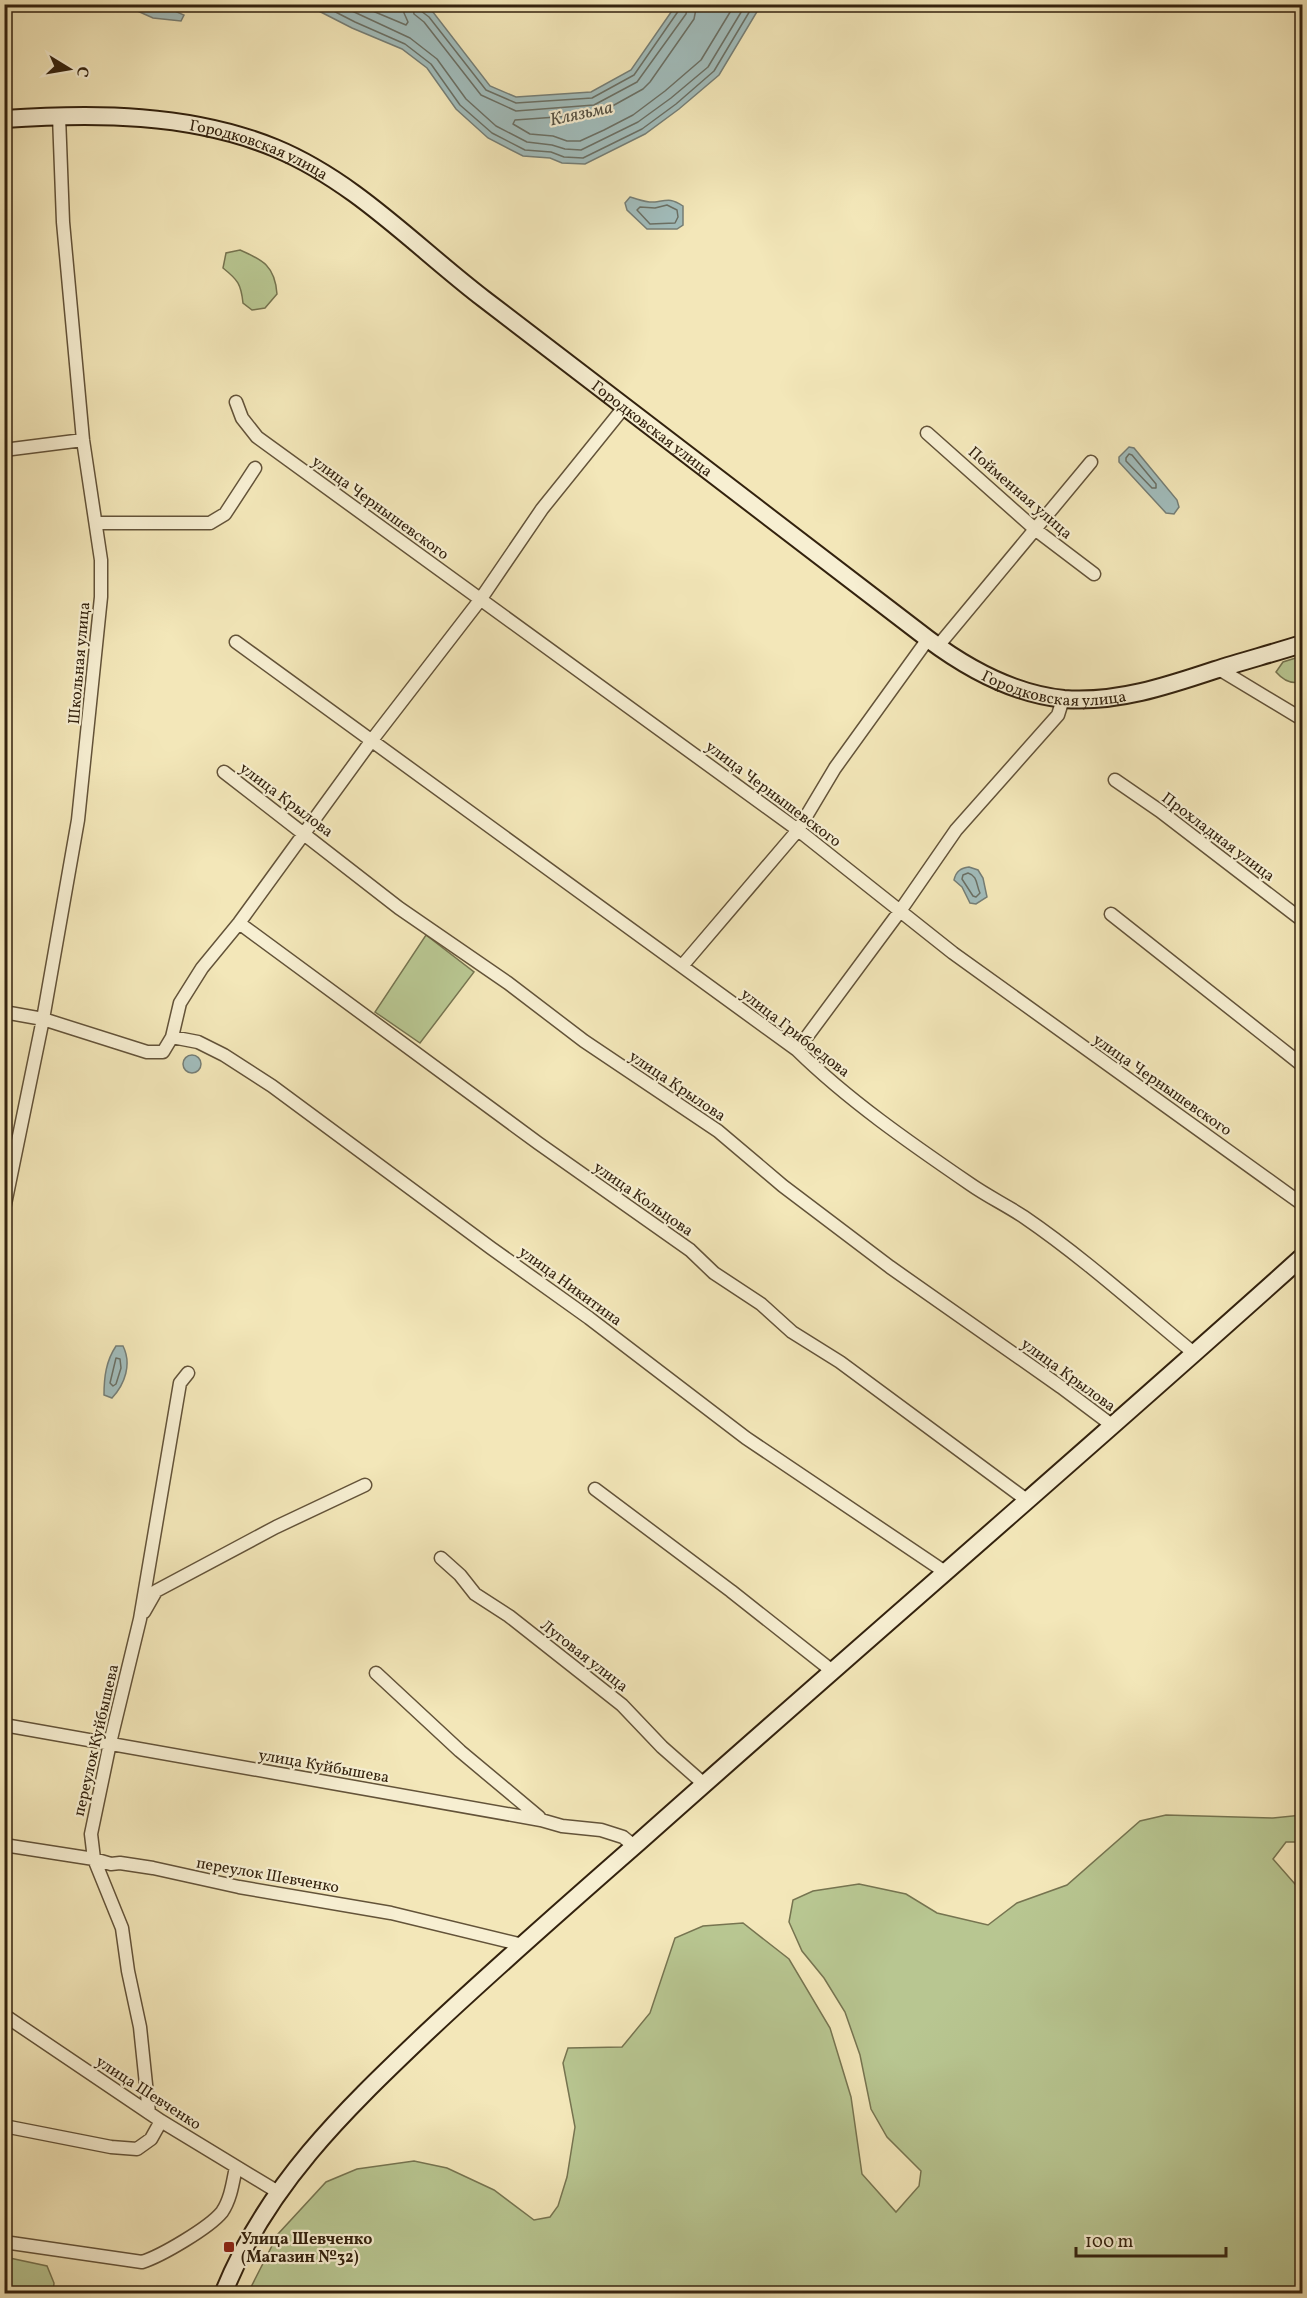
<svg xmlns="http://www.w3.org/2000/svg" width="1307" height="2298" font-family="Vollkorn,serif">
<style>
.green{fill:#b8c691;stroke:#767450;stroke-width:1.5}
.water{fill:#a1bcbb;stroke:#757e76;stroke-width:1.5}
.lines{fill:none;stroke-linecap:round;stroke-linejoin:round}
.shore{stroke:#6a6f64;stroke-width:1.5}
.street-casing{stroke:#635339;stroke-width:15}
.secondary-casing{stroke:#33220e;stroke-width:20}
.street{stroke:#f7efd2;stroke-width:12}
.secondary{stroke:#f7efd2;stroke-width:16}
.poi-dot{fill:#8f2418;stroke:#f7efd2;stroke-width:2}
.labels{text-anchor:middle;stroke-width:4.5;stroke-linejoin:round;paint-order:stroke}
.street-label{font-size:16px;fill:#33220e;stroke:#f7efd2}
.poi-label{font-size:16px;font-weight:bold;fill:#33220e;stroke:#f7efd2;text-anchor:start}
.water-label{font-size:18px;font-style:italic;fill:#545042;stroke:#f7efd2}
</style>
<rect width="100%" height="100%" fill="#f3e7b9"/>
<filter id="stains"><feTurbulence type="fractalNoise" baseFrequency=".00333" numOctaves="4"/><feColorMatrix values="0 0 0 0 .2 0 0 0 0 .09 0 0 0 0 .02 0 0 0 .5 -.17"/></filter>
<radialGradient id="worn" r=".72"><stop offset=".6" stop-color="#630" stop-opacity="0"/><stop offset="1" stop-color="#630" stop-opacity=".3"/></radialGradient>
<path class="green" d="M240 250C263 260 275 266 277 294L265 308 252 310 243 303C241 284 238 280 223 268L226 253Z
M1302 656V681C1292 685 1283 680 1276 672L1283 662Z
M426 935 474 972 420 1043 375 1012Z
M1166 1815 1273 1818 1302 1815V1842H1286L1273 1859 1302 1892V2293H248L278 2234 326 2182 357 2169 414 2161 447 2168 494 2190 534 2220 550 2217 558 2206 567 2177 575 2127 563 2063 568 2048 622 2047 650 2013 675 1938 703 1926 743 1923 789 1959 830 2028 851 2097 862 2174 896 2212 919 2186 921 2171 887 2137 871 2109 860 2055 845 2012 824 1978 802 1951 789 1922 793 1900 813 1891 859 1884 906 1894 937 1913 988 1925 1017 1903 1067 1885 1140 1821Z
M5 2257 47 2266 54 2283 53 2293H5Z"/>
<path class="water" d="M124 5H161L184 15 181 21 153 18Z
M307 5H422L433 12 490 86 516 97 591 92 631 70 676 5H761L719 75 679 109 645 134 585 164 562 163 550 158 523 156 488 138 456 109 427 68 402 49 352 28Z
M630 197C638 199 646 203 655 202 668 200 671 198 683 206V225L677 229H647L627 210 625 203Z
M1129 447 1134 448 1177 500 1179 507 1174 514 1166 513 1119 462V457Z
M969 867 978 870 983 878 987 897 976 904 970 903 962 887 954 880C956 871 961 868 969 867Z
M183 1064a9 9 0 1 1 18 0a9 9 0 1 1-18 0Z
M116 1346H123C132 1364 125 1384 112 1398L104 1395C104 1377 106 1361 116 1346Z"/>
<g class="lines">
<path class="shore" d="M320 4 355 22 405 44 431 64 460 105 492 133 525 150 551 152 564 157 583 158 642 129 676 104 714 71 754 4
M337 4 410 38 437 59 466 99 496 126 527 142 552 145 565 149 581 150 638 122 671 98 708 67 746 4
M356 4 406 25 408 22 404 13 403 4
M412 4 414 14 424 22 481 95 516 111 594 105 637 82 686 14 688 4
M419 4 421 11 429 17 486 90 516 103 592 98 634 75 679 10 681 4
M697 4 694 19 650 82 643 89 598 114 515 120 513 124 530 134 553 136 567 141H580L604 130 633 115 665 91 701 60 735 4
M667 205 677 210 678 217 675 223 650 224 637 210 640 207 655 208Z
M1129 454 1132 455 1156 484V488H1152L1126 461V458Z
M968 873C978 876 976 885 980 893L976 897 973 896 962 879 963 875Z
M116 1358 120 1359 121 1368 116 1384 113 1386 110 1383Z"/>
<g class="street-casing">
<path id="street" d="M236 402 242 418 257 437 798 830 953 953 1302 1204
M927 433 1036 530 1094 574
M4 450 83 440
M96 523H210L225 514 255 468
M236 642 797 1050C848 1100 910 1143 970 1184 987 1196 1006 1205 1024 1217 1084 1258 1139 1308 1195 1354
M938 646 1091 462
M1219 669 1302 719
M224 772 399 908 508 983 584 1041 718 1131 783 1186 890 1267 1061 1387 1113 1426
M1115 780 1160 811 1302 920
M1111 914 1302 1065
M239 923 538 1143 690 1250 714 1273 761 1304 792 1332 840 1362 1028 1501
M682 966 798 830 835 768 928 639
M4 1012 43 1019 147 1052H163L172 1037 180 1003 202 968 239 923 372 740 480 600 542 509 625 406
M172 1037 198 1042 224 1055 272 1086 491 1248 589 1318 746 1438 945 1572
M797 1050 900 911 956 830 1058 715 1063 699
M4 1209 43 1019 78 820 101 597V560L83 440 63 222 59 116
M595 1489 731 1591 831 1670
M441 1558 460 1575 475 1594 509 1616 622 1705 662 1747 704 1784
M144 1612 156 1591 276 1527 365 1485
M376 1673 460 1751 539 1817
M4 1725 541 1820 562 1826 601 1830 623 1837 634 1846
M4 1845 94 1859 111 1864 120 1863 153 1868 239 1887 391 1913 523 1945
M4 2015 161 2121 278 2192
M149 2113 140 2027 128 1971 122 1928 94 1859 91 1834 110 1743 140 1619 180 1383 188 1373
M4 2126 111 2147 137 2149 151 2139 161 2121
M4 2242 142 2262C161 2256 209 2228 222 2212 231 2199 233 2181 236 2167"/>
</g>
<g class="secondary-casing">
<g id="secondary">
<path id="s1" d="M4 119C94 113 190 113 275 148 355 181 416 247 484 299 632 412 780 525 928 639 968 669 1014 694 1064 699 1116 703 1167 686 1215 670 1244 661 1273 653 1302 644"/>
<path d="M223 2294C266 2186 343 2112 425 2034 495 1968 567 1905 639 1842 859 1646 1083 1454 1302 1257"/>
</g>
</g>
<use href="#street" class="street"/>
<use href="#secondary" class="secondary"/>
</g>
<rect class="poi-dot" x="223" y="2241" width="12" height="12" rx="3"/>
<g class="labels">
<g class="street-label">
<text dy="6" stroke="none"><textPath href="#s1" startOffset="260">Городковская улица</textPath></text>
<text dy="6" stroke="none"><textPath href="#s1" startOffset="746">Городковская улица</textPath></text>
<text transform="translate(1021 492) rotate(41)" y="6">Пойменная улица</text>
<text transform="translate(381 507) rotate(36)" y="6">улица Чернышевского</text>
<text transform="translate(78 663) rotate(-85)" y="6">Школьная улица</text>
<text dy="6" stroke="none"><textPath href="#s1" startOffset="1232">Городковская улица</textPath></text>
<text transform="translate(774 793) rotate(37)" y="6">улица Чернышевского</text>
<text transform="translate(287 799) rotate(37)" y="6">улица Крылова</text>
<text transform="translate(1219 836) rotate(37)" y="6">Прохладная улица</text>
<text transform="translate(796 1032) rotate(38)" y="6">улица Грибоедова</text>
<text transform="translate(1163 1084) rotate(35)" y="6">улица Чернышевского</text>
<text transform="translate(678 1085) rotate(34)" y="6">улица Крылова</text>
<text transform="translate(644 1198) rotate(35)" y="6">улица Кольцова</text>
<text transform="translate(571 1285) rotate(36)" y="6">улица Никитина</text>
<text transform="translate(1069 1374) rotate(36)" y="6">улица Крылова</text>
<text transform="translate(585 1655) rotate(38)" y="6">Луговая улица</text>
<text transform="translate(95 1740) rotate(-77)" y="6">переулок Куйбышева</text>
<text transform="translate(324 1765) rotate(10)" y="6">улица Куйбышева</text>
<text transform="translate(268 1874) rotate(10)" y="6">переулок Шевченко</text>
<text transform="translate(149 2092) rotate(33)" y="6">улица Шевченко</text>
</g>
<g class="poi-label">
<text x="241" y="2244">Улица Шевченко<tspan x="241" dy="18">(Магазин №32)</tspan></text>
</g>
<g class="water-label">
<text transform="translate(581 113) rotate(-12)" y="6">Клязьма</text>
</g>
</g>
<rect width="1307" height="2298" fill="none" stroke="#f3e7b9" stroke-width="24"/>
<rect x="6" y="6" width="1295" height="2286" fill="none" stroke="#33220e" stroke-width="3"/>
<rect x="12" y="12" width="1283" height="2274" fill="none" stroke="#33220e" stroke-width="1.5"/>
<g transform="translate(69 69) rotate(101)" stroke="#f7efd2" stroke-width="4.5" paint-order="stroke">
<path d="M0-4.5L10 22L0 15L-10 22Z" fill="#33220e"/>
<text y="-9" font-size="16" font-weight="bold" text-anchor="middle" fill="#33220e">С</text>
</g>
<path d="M1076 2247v9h150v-9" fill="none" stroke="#33220e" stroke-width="3"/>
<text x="1085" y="2247" font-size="18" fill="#33220e" stroke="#f7efd2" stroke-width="4.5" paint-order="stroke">100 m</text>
<rect width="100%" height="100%" filter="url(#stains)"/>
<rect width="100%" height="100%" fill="url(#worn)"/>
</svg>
